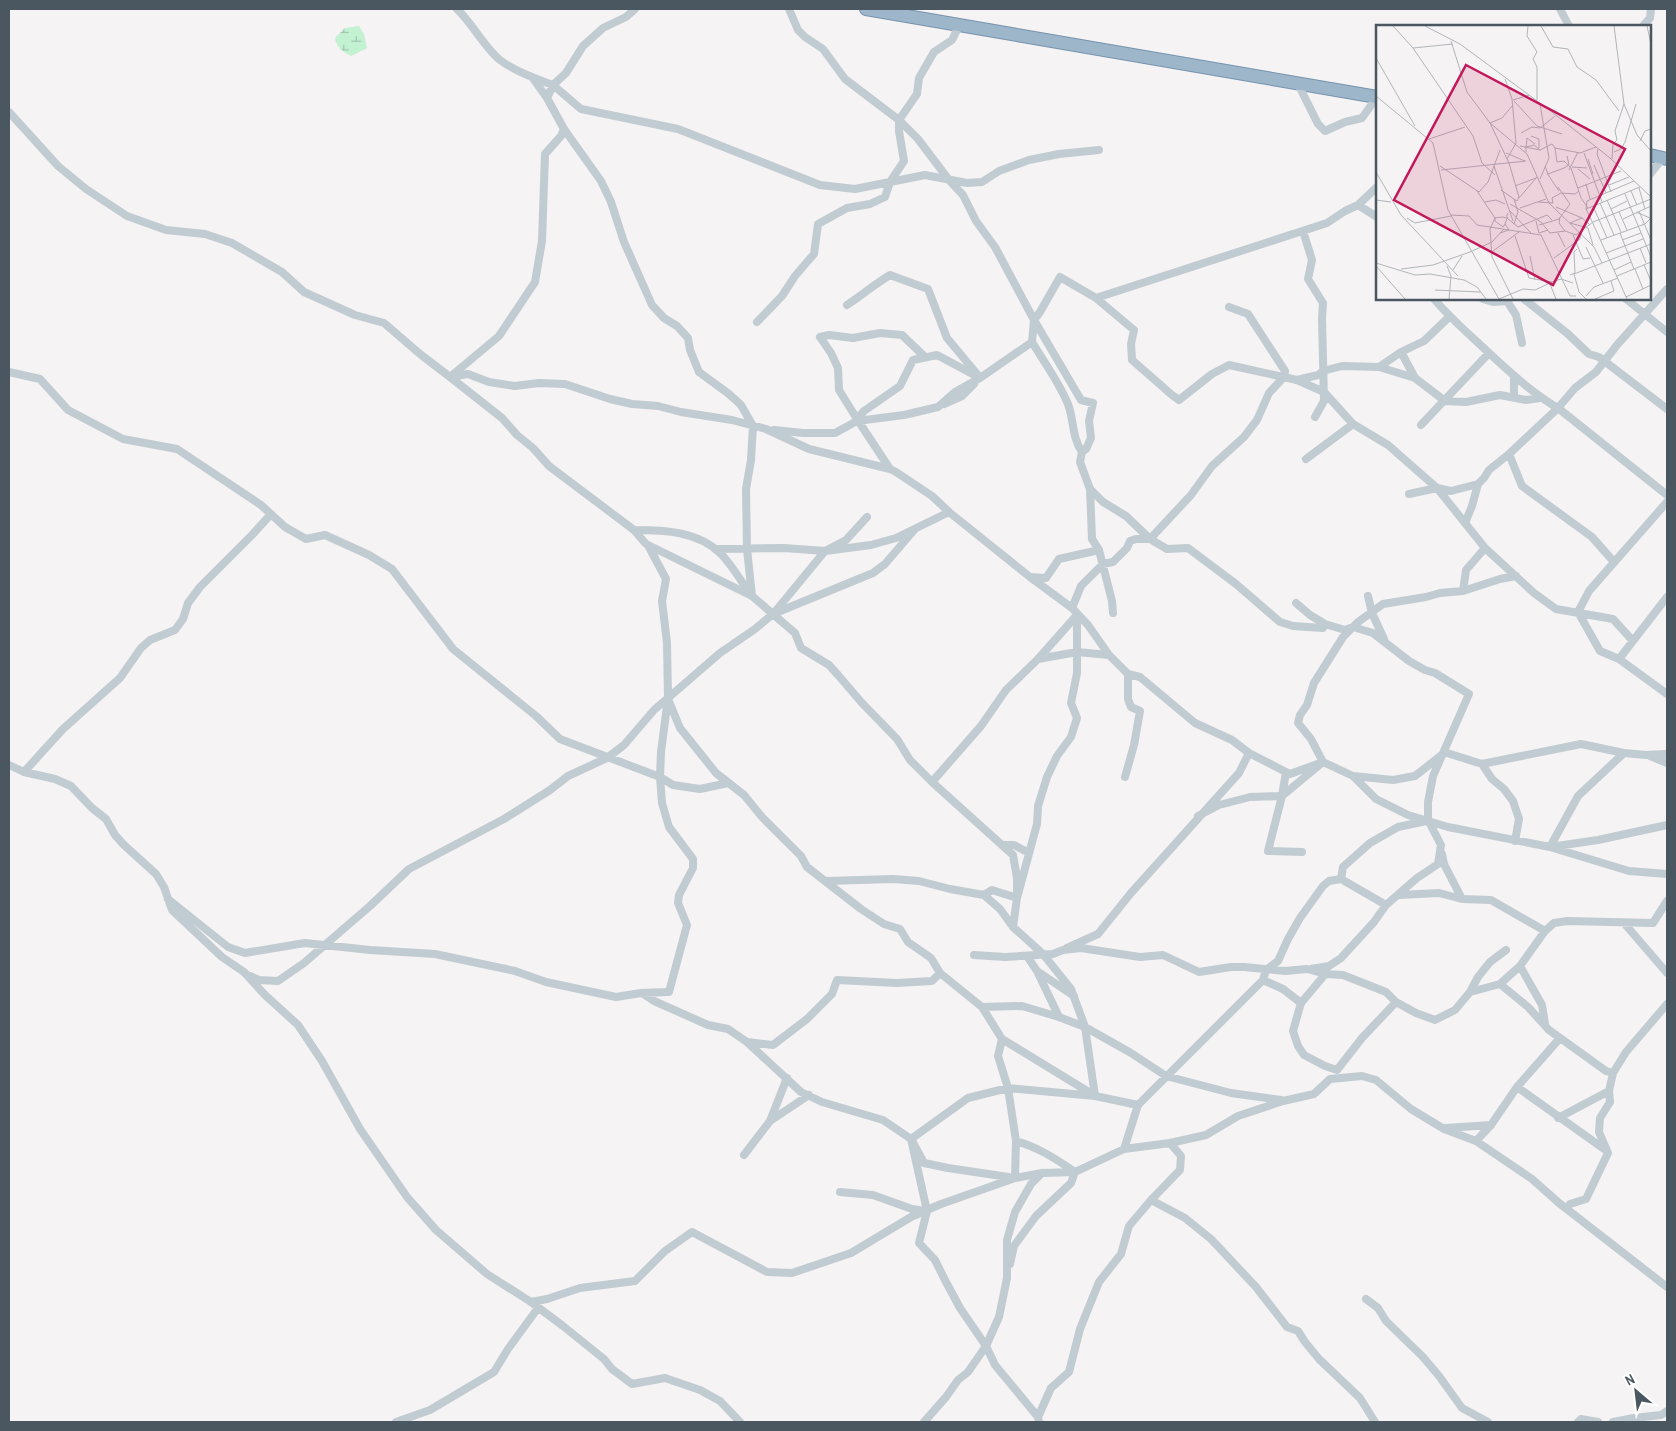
<svg xmlns="http://www.w3.org/2000/svg" width="1676" height="1431" font-family="'Archivo Narrow',sans-serif">
<style>
.wetland{fill:url(#wetland-marsh)}
.lines{fill:none;stroke-linecap:round;stroke-linejoin:round}
.trunk-casing{stroke:#7593ae;stroke-width:14}
.minor{stroke:#c1cbd2;stroke-width:8}
.trunk{stroke:#9eb6ca;stroke-width:12}
.inset-road{fill:none;stroke:#b1b5b9;stroke-width:1}
.view{fill:#c2185b;fill-opacity:0.15;stroke:#c2185b;stroke-width:2.5}
.inset-edge{fill:none;stroke:#4a5761;stroke-width:2.5}
</style>
<defs>
<pattern id="wetland-marsh" width="20" height="14" patternUnits="userSpaceOnUse" patternTransform="scale(1.25)"><rect width="20" height="14" fill="#c2f2d2"/><path d="M1 5h8M5 5V1M11 12h8M15 12V8" fill="none" stroke="#a0c7ae"/></pattern>
</defs>
<rect width="100%" height="100%" fill="#f5f3f3"/>
<path class="wetland" d="M359 26 364 34 367 48 351 56C342 51 337 48 335 38L345 28Z"/>
<g class="lines">
<g class="trunk-casing">
<path id="trunk" d="M866 9 1377 97
M1650 155 1667 159"/>
</g>
<path class="minor" d="M457 9C472 23 485 48 500 60 514 71 536 79 553 85L566 73 583 46 603 28 626 17 635 9
M789 9 798 30 805 37 823 49 845 79 899 120 918 139 949 180 963 195 976 221 995 247 1034 320 1081 400 1093 403 1089 421 1091 438 1086 449 1082 452 1080 462 1090 489 1092 539 1099 550 1112 601 1113 613
M1560 9 1569 26
M1643 26 1650 18 1651 9
M532 77 547 98 564 129 601 181 611 202 624 242 652 305 664 318 677 326 688 338 690 350 699 372 729 394 741 405 753 426 751 460 746 489 747 549 752 596
M1298 84 1318 124 1325 131 1345 122 1362 118 1377 97
M547 98 553 85 581 109 678 129 820 185 855 189 925 175 967 183 982 182 999 171 1029 160 1059 154 1099 150
M9 112 58 166 86 189 127 216 166 230 205 234 232 243 282 272 304 292 355 315 384 323 420 354 450 377 468 374 489 382 515 386 539 383 565 384 610 399 632 404 658 406 681 412 732 420 766 429 809 449 890 469 896 472 932 496 949 512 1030 577 1072 608 1088 625 1109 655 1128 674 1140 677 1195 723 1232 740 1249 753 1286 772 1290 774 1323 762 1353 776 1376 799 1408 815 1448 827 1550 847 1629 871 1667 874
M564 129 561 136 545 154 542 241 535 282 499 336 450 377 502 418 517 435 533 448 549 466 634 530 646 544 752 596 795 633 801 648 829 665 838 675 862 703 897 739 910 760 932 782 1013 855 1017 878V898L992 890 984 895 1000 909 1013 927 1043 954 1071 989 1085 1027 1095 1096
M1650 174 1663 158
M1358 205 1377 217
M1303 231 1312 260 1308 279 1323 303 1322 318 1324 401 1315 417
M1096 298 1134 330 1131 344 1132 360 1172 395 1179 400 1212 374 1229 365 1297 380 1324 392 1353 424 1388 445 1437 488 1485 548 1534 593 1556 609 1613 619 1633 641
M1434 299C1451 319 1470 335 1489 353 1511 373 1532 393 1558 408L1667 495
M1483 299 1493 302 1507 301 1516 315 1522 343
M1524 299 1568 334 1589 354 1599 357 1667 409
M1626 299 1667 332
M847 305C862 295 875 284 890 275L928 289 947 338 977 374
M757 322 782 296 795 276 814 254 818 224 847 208 870 204 885 197 890 182 904 161 899 131V120L917 94 919 78 934 52 952 40 960 24
M1032 342C1044 362 1059 382 1068 404 1074 420 1072 438 1082 452
M1401 352 1415 378
M1379 367 1415 378 1445 401 1466 402 1500 395 1526 400 1540 398
M9 372 40 379 68 410 123 439 177 449 261 505 285 527 306 539 325 535 369 555 392 569 453 649 536 716 560 739 660 777 673 785 700 789 728 783
M1297 380 1318 375 1323 371 1342 366 1379 367 1401 352 1424 341 1449 317
M1514 397V377
M944 404 962 396 974 384
M857 419 839 390 838 368 831 353 820 337 829 335 853 338 880 333 902 335 925 357
M1421 425 1489 353
M774 430 803 433H835L857 421 904 415 938 407 955 392 980 378
M1509 454 1522 486 1592 537 1614 562
M1306 459 1353 424
M890 469 857 419 864 411 900 386 913 360 937 355 980 378 1032 342 1034 320 1040 312 1060 277 1096 298 1327 223 1345 211 1358 205 1377 187
M1090 489 1103 502 1126 516 1150 539 1191 495 1212 466 1244 437 1257 420 1269 393 1284 377 1285 371 1248 314 1229 307
M1409 494 1437 488 1451 491 1478 484 1484 478 1489 470 1509 454 1558 408 1575 388 1596 372 1617 345 1667 289
M1465 523 1472 506 1478 484
M634 530C664 530 698 531 721 554 732 565 741 581 750 594
M716 549 784 548 825 551 871 545 896 538 949 512
M1030 577 1046 578 1059 559 1099 550
M1463 591 1500 579 1516 576
M1368 596 1372 613 1384 639
M1667 597 1619 659 1667 694
M1296 603 1310 615 1325 624 1345 630 1353 627 1373 633 1409 661 1425 670 1435 673 1469 694 1433 776 1428 802V820L1441 845 1438 864 1417 878 1386 905 1374 922 1341 958 1329 966 1311 969
M1072 608 1081 586 1103 564 1113 562 1127 548 1130 541 1136 539H1150L1167 549 1188 548 1236 584 1280 622 1293 626 1323 628 1325 624
M774 613 825 551 846 540 867 517
M1038 659 1077 652 1109 655
M1619 659 1600 651 1578 612 1589 591 1667 502
M668 699 680 728 716 773 744 795 762 817 801 856 807 867 861 909 884 924 900 929 908 942 931 958 940 973 982 1007 1002 1039 1092 1094
M1444 752 1482 764 1581 744 1624 753
M1667 754 1646 755 1624 753 1578 796 1550 847 1598 840 1667 825
M1650 756 1667 763
M1482 764 1492 779 1504 789 1513 801 1519 819 1515 841
M9 765 24 772 55 779 71 786 92 808 106 819 115 835 124 845 156 874 164 887 172 910 222 957 244 972 265 995 298 1025 322 1061 360 1129 407 1197 436 1230 487 1274 531 1302 563 1326 604 1359 612 1369 632 1384 665 1378 700 1390 720 1401 740 1422
M24 772 63 729 120 678 141 648 150 640 175 630 183 619 188 603 200 587 252 535 271 514
M1286 772 1282 796 1268 851 1302 852
M1353 776 1393 780 1415 776 1443 754
M1125 777 1134 745 1140 711 1131 707 1128 699V674
M932 782 981 726 1006 690 1038 659 1077 615
M1198 816 1219 805 1250 797 1282 796 1323 762 1311 739 1298 723 1300 715 1307 705 1314 683 1343 637 1358 622 1383 604 1426 597 1440 593 1463 591 1466 570 1485 548
M1002 845H1014L1029 853
M1442 854 1444 864 1462 899 1491 900 1545 931
M1341 879 1343 867 1370 843 1398 827 1426 821
M826 881 893 879 919 881 950 889 984 895
M1399 895 1439 893 1462 899
M168 899 228 947 245 953 305 943 370 950 435 954 515 971 546 982 616 997 641 993 669 992 687 925 678 903 679 895 693 868V859L669 827 662 803 660 777 661 752 668 698 667 643 662 601 666 579 649 547
M1624 923 1667 973
M1013 927 1017 898 1037 824 1038 806 1047 777 1057 756 1071 737 1077 718 1071 703 1077 673V615
M1067 948 1098 934 1131 893 1239 773 1249 753
M974 955 1005 957 1053 954 1063 950 1081 948 1140 957 1163 955 1199 972 1231 967H1244L1285 971 1307 969 1326 974 1343 975 1386 992 1396 1002 1416 1013 1435 1020 1455 1010 1470 992 1500 984 1520 966 1545 931 1554 923 1567 921 1653 923 1667 901
M1027 956 1037 971 1074 996
M1520 966 1542 1005 1545 1024
M1327 972 1301 1003 1293 1031 1298 1046 1304 1055 1325 1066 1337 1070 1362 1038 1396 1002
M1038 973 1059 1017
M250 976 259 980 278 981 304 963 370 906 409 869 504 819 550 790 568 776 607 758 624 745 654 710 668 698 720 653 755 629 773 614 873 573 885 564 915 529
M1263 980 1283 989 1301 1003
M1500 984 1528 1007 1549 1030 1606 1071 1613 1073
M1470 992 1478 977 1490 962 1506 950
M642 993 654 1001 708 1025 728 1029 747 1042 801 1092 822 1102 883 1120 911 1139 927 1211 919 1243 935 1260 946 1282 960 1308 986 1346 995 1365 1038 1417 1039 1422
M982 1007 1022 1006 1059 1017 1085 1027 1131 1053 1166 1076 1231 1093 1281 1100
M1002 1039 998 1056 1008 1088 1016 1141 1015 1178 948 1168 924 1163 911 1139 968 1098 1008 1088 1095 1096 1138 1105 1263 980 1266 970 1278 961 1288 939 1300 918 1323 886 1329 881 1341 879 1386 905
M747 1042 773 1045 807 1019 832 994 837 980 897 983 932 981 940 973
M1517 1087 1607 1151
M1558 1118 1609 1091
M770 1121 787 1078
M1446 1128 1491 1125
M1476 1141 1491 1125 1517 1087 1560 1038
M1124 1149 1138 1105
M744 1155 770 1121 809 1095
M840 1192 873 1195 912 1209 925 1211
M1151 1200 1185 1218 1211 1239 1256 1287 1287 1327 1298 1331 1305 1342 1319 1359 1360 1398 1375 1422
M1570 1204 1586 1199 1608 1153 1599 1132 1600 1118 1610 1102 1609 1091 1613 1073 1626 1052 1667 1004
M1010 1264 1014 1246 1036 1216 1071 1183 1075 1172C1056 1159 1038 1147 1016 1141
M1366 1299 1378 1308 1386 1321 1423 1357 1439 1376 1462 1408 1488 1422
M531 1302 547 1299 580 1288 635 1281 665 1251 692 1232 767 1272 792 1273 851 1253 911 1217 941 1204 1015 1178 1042 1173 1075 1172 1124 1149 1170 1143 1206 1135 1238 1116 1283 1101 1314 1094 1330 1079 1362 1076 1376 1080 1411 1109 1444 1129 1476 1141 1532 1179 1559 1203 1667 1287
M1038 1417 1051 1388 1069 1372 1080 1329 1099 1282 1121 1254 1129 1226 1151 1200 1180 1170 1181 1156 1170 1143
M396 1422 430 1410 494 1372 508 1349 538 1308
M924 1422 946 1397 958 1380 968 1372 986 1346 999 1317 1007 1278V1240L1015 1212 1031 1184 1042 1173
M1578 1422 1581 1419 1598 1422
M1613 1422 1634 1418 1661 1415 1667 1411"/>
<use href="#trunk" class="trunk"/>
</g>
<g transform="translate(1376 25)">
<rect width="275" height="275" fill="#f5f3f3"/>
<path class="inset-road" d="M17 1 37 23M49 1 84 19 176 87 234 133 275 172M152 1 151 11 161 27 157 34 161 42V75M165 1 177 22 192 24 201 42 220 55 243 86M271 1 275 19M75 16 91 67 114 98 151 129 173 178 218 222 226 238M77 19 37 23 97 111 106 138 119 150M0 33 39 101M129 54 136 74 140 118 131 134M0 71 57 118 72 185 123 274M137 75 153 70M138 76 161 101 186 109M164 79 173 133 164 154M248 79 261 110 275 126M137 80 126 93 114 98 133 138 143 172 141 176 138 174 142 187 138 199M145 108 156 102 164 103 179 91M155 111 163 114V123M53 114 89 102M264 116 269 106 275 104M144 121 164 125M150 122 151 113 159 119M179 123 181 137 188 136 195 143 205 173 212 183M222 124 221 129 235 167M150 127V122L158 120 164 125 176 119 179 123 204 128 220 122M238 127 245 124 249 117 260 79M130 128 149 136M208 128 226 177M212 134 217 149M236 134 237 119 241 115 239 106 248 79 238 1M218 140 230 168M64 141 103 167 112 157 124 125M118 141 137 196M169 141 172 149 188 143 193 140 191 131M196 142 211 143M202 144 214 154M65 145 150 136M193 145 202 127M0 147 25 190 82 251M171 148 183 166M210 159 214 174M233 160 253 152M139 161 160 153M202 163 245 146M263 163 269 184M125 165 138 174M101 166 119 193 114 204 116 232 137 274M255 166 261 180M249 169 275 232M143 173 161 152M0 175 15 177M231 175 245 207M109 177 120 175 129 179M162 177 177 178 176 173 185 168 199 169 203 166M224 178 238 210M134 179 165 197 174 208 189 206M217 181 231 213M180 182 206 193M144 183 170 174M210 184 211 176 258 156M235 184 251 176M133 185 155 208M263 186 275 215M243 187 251 205M260 187 274 193M132 188 131 190V193L129 199 127 202 119 196V193L126 192 131 193 142 202 171 190 176 195M75 190 93 191 101 200 165 210 194 271H200M184 192 183 198 189 206 200 210 217 197 275 174M214 192 251 274M31 193 39 198 75 191M247 194 275 181M160 196 163 208 172 205M163 200 183 194 194 179 182 162M214 200 206 193 194 198 212 203 217 220M209 202 214 192 210 184 264 162M124 208 133 205 129 199M182 208 189 222M244 208 258 244M197 210 207 234 214 233M139 211 153 253 176 257 185 254 197 258M225 215 269 199 275 193M246 215 265 208M210 222 227 258M264 223 270 238M117 226 143 207M230 228 267 214M154 231 159 255M178 233 204 214 205 208M0 238 39 250 54 249 88 255 101 262 110 274M268 240 275 256M0 241 29 274M71 241 75 251 73 274M25 244 57 240 94 227 116 217 128 204M259 244 267 264M77 245 86 231M238 245 255 237M194 250 199 248 198 227 201 224M241 251 275 237M174 259 180 274M59 265 104 267M210 271 218 262 242 253M250 272 275 260M123 274 147 264 159 265 176 257M210 274 203 267 198 249 275 219M219 274 238 266 235 256"/>
<path class="view" d="M90 40 249 124 177 260 18 175Z"/>
<rect width="275" height="275" class="inset-edge"/>
</g>
<rect width="1676" height="1431" fill="none" stroke="#4a5761" stroke-width="20"/>
<g transform="translate(1636 1391) rotate(332)" stroke="#ffffff" stroke-width="4" paint-order="stroke">
<path d="M0-4L9 19L0 12L-9 19Z" fill="#4a5761"/>
<text y="-8" font-size="14" font-weight="bold" text-anchor="middle" fill="#4a5761">N</text>
</g>
</svg>
